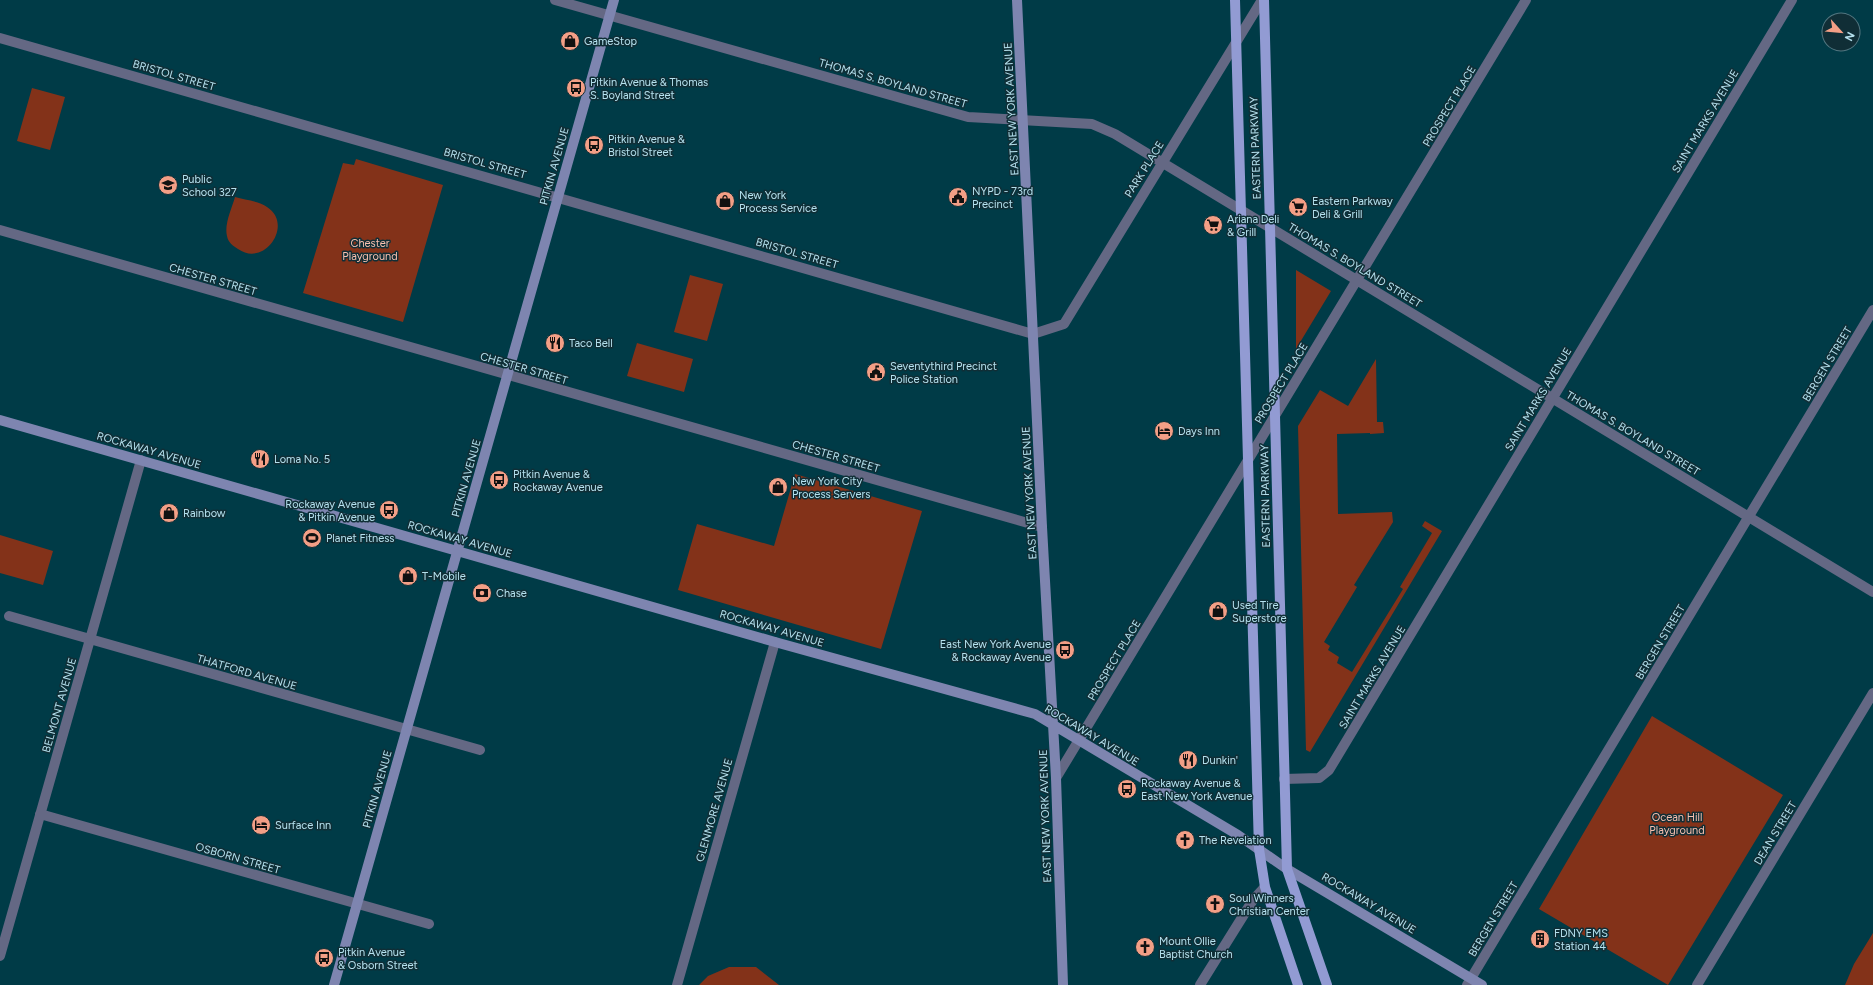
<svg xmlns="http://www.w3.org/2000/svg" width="1873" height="985" font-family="Figtree,sans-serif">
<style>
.green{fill:#833219}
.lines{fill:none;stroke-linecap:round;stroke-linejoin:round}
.street{stroke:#646884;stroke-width:10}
.secondary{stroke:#7e85b0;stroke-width:10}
.primary{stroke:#929bd3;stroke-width:10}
.labels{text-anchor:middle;stroke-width:3;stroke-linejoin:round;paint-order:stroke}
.poi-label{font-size:11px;fill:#b5e1ee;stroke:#102e36;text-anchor:start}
.street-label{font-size:11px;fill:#b5e1ee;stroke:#102e36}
.park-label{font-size:11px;fill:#f8bfae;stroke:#102e36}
</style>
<rect width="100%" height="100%" fill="#003b47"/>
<path class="green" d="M32 88 65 97 50 150 17 141Z
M356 159 443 185 403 322 303 293 343 163 354 165Z
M235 197C245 200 259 201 267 207 294 224 265 268 238 249 233 246 228 242 227 236 224 224 232 208 235 197Z
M1296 270 1331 291 1296 349Z
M690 275 723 284 707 341 674 332Z
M637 343 693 359 684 392 627 376Z
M1376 359 1377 422H1383L1384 433 1370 434V433L1337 434 1338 514 1392 512 1393 522 1354 585 1357 587 1324 642 1330 646 1328 650 1339 657 1337 663 1352 672 1403 589 1400 587 1432 533 1422 526 1425 521 1442 531 1310 752 1306 750 1298 426 1320 390 1348 406Z
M795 474 922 511 881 649 678 590 697 524 774 546Z
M0 535 53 551 43 585 0 573Z
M1652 716 1783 795 1668 985 1539 909Z
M1873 933V985H1845L1854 964Z
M729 967H756L779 985H699L708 976Z"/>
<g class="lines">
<path class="street" d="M555 0 968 117 1092 124 1115 134 1873 592
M0 38 1033 334 1064 324 1262 0
M0 230 1042 527
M9 616 480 750
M1056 778 1526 0
M1284 779 1319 778 1329 770 1792 0
M40 814 429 924
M0 956 141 460
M677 985 775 642
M1200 985 1253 900 1265 887
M1467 985 1873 310
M1697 985 1873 693"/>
<path class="secondary" d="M1017 0 1042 527 1056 778 1063 985
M0 420 775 642 1035 714 1238 835 1287 869 1482 985
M334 985 614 0"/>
<path class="primary" d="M1235 0 1259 849 1265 887 1298 985
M1264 0 1287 869 1327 985"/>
</g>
<defs>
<g id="shop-disc" transform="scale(1)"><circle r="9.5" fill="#f39f86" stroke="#102e36"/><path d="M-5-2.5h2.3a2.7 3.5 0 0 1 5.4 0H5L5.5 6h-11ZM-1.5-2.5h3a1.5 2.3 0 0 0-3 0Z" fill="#111"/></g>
<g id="bus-disc" transform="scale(1)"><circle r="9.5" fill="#f39f86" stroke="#102e36"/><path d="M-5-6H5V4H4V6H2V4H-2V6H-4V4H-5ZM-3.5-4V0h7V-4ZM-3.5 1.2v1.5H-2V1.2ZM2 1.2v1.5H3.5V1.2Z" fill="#111"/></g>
<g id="school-disc" transform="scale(1)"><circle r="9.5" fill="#f39f86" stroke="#102e36"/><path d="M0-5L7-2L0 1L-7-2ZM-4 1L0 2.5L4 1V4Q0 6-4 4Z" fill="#111"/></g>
<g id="civic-disc" transform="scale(1)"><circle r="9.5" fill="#f39f86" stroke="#102e36"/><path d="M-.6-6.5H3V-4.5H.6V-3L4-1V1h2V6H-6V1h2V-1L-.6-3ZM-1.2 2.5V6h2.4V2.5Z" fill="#111"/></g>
<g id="supermarket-disc" transform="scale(1)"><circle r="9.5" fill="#f39f86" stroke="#102e36"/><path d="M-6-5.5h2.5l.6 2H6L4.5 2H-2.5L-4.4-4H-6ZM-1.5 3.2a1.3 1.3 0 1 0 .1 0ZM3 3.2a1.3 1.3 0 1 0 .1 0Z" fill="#111"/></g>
<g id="restaurant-disc" transform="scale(1)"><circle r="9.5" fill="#f39f86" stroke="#102e36"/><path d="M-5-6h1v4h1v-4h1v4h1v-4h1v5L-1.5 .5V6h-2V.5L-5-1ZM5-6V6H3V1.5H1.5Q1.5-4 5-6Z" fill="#111"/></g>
<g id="hotel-disc" transform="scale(1)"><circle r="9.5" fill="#f39f86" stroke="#102e36"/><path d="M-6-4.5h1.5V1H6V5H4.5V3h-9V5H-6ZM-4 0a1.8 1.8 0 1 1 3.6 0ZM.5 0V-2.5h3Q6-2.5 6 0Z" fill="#111"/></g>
<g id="stadium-disc" transform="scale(1)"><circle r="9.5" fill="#f39f86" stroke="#102e36"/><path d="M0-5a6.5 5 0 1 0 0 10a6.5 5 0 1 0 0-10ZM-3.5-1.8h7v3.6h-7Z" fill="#111"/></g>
<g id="bank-disc" transform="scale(1)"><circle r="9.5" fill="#f39f86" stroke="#102e36"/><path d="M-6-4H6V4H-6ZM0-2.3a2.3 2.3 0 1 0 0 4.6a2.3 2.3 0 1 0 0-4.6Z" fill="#111"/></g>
<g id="church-disc" transform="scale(1)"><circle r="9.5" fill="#f39f86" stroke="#102e36"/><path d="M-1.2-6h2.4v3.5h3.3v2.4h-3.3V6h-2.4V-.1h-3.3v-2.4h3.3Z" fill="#111"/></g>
<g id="building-disc" transform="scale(1)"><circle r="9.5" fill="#f39f86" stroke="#102e36"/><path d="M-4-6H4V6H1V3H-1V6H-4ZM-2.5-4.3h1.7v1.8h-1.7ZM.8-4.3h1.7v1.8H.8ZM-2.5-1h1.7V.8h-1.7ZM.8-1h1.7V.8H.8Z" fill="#111"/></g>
</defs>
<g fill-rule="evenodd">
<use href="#shop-disc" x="570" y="41"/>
<use href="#bus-disc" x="576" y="88"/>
<use href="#bus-disc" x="594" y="145"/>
<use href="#school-disc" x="168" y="185"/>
<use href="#civic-disc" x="958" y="197"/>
<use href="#shop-disc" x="725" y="201"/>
<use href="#supermarket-disc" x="1298" y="207"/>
<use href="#supermarket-disc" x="1213" y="225"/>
<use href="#restaurant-disc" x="555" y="343"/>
<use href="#civic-disc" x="876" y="372"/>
<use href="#hotel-disc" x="1164" y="431"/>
<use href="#restaurant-disc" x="260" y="459"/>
<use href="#bus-disc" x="499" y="480"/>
<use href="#shop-disc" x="778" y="487"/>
<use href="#bus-disc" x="389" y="510"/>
<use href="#shop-disc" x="169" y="513"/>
<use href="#stadium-disc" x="312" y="538"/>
<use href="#shop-disc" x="408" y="576"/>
<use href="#bank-disc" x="482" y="593"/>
<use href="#shop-disc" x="1218" y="611"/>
<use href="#bus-disc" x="1065" y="650"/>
<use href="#restaurant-disc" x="1188" y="760"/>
<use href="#bus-disc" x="1127" y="789"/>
<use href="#hotel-disc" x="261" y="825"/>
<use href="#church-disc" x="1185" y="840"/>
<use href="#church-disc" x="1215" y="904"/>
<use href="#building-disc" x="1540" y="939"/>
<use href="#church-disc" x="1145" y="947"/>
<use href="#bus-disc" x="324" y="958"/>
</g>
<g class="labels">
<g class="poi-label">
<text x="584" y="45">GameStop</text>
<text x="590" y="86">Pitkin Avenue &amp; Thomas<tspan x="590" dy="13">S. Boyland Street</tspan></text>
<text x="608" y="143">Pitkin Avenue &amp;<tspan x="608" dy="13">Bristol Street</tspan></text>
<text x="182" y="183">Public<tspan x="182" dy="13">School 327</tspan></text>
<text x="972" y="195">NYPD - 73rd<tspan x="972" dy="13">Precinct</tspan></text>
<text x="739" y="199">New York<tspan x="739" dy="13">Process Service</tspan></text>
<text x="1312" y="205">Eastern Parkway<tspan x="1312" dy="13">Deli &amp; Grill</tspan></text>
<text x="1227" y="223">Ariana Deli<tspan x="1227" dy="13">&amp; Grill</tspan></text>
<text x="569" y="347">Taco Bell</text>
<text x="890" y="370">Seventythird Precinct<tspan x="890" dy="13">Police Station</tspan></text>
<text x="1178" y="435">Days Inn</text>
<text x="274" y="463">Loma No. 5</text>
<text x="513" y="478">Pitkin Avenue &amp;<tspan x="513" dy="13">Rockaway Avenue</tspan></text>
<text x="792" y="485">New York City<tspan x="792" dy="13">Process Servers</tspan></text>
<text x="375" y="508" text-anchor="end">Rockaway Avenue<tspan x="375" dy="13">&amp; Pitkin Avenue</tspan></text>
<text x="183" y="517">Rainbow</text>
<text x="326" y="542">Planet Fitness</text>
<text x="422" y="580">T-Mobile</text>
<text x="496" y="597">Chase</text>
<text x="1232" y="609">Used Tire<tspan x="1232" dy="13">Superstore</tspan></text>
<text x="1051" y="648" text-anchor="end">East New York Avenue<tspan x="1051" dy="13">&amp; Rockaway Avenue</tspan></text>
<text x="1202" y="764">Dunkin'</text>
<text x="1141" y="787">Rockaway Avenue &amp;<tspan x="1141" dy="13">East New York Avenue</tspan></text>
<text x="275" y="829">Surface Inn</text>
<text x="1199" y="844">The Revelation</text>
<text x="1229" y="902">Soul Winners<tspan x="1229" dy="13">Christian Center</tspan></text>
<text x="1554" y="937">FDNY EMS<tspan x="1554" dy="13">Station 44</tspan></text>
<text x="1159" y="945">Mount Ollie<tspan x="1159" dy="13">Baptist Church</tspan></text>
<text x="338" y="956">Pitkin Avenue<tspan x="338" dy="13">&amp; Osborn Street</tspan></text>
</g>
<g class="street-label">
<text transform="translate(174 75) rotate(16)" y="4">BRISTOL STREET</text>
<text transform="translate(893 83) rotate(16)" y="4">THOMAS S. BOYLAND STREET</text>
<text transform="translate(1449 106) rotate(-59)" y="4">PROSPECT PLACE</text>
<text transform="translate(1011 109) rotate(-93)" y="4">EAST NEW YORK AVENUE</text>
<text transform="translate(1705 121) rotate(-59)" y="4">SAINT MARKS AVENUE</text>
<text transform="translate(1255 148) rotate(-92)" y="4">EASTERN PARKWAY</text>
<text transform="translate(485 163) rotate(16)" y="4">BRISTOL STREET</text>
<text transform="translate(554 166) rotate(-74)" y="4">PITKIN AVENUE</text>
<text transform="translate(1144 169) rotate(-58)" y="4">PARK PLACE</text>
<text transform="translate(797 253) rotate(16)" y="4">BRISTOL STREET</text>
<text transform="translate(1355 265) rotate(31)" y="4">THOMAS S. BOYLAND STREET</text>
<text transform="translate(213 279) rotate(16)" y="4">CHESTER STREET</text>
<text transform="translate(1827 364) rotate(-59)" y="4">BERGEN STREET</text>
<text transform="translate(524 368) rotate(16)" y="4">CHESTER STREET</text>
<text transform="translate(1281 383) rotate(-59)" y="4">PROSPECT PLACE</text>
<text transform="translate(1538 399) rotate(-59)" y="4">SAINT MARKS AVENUE</text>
<text transform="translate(1633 433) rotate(31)" y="4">THOMAS S. BOYLAND STREET</text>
<text transform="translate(149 450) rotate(16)" y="4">ROCKAWAY AVENUE</text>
<text transform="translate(836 456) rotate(16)" y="4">CHESTER STREET</text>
<text transform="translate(466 478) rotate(-74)" y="4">PITKIN AVENUE</text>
<text transform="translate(1029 493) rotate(-93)" y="4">EAST NEW YORK AVENUE</text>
<text transform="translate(1265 496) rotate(-91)" y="4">EASTERN PARKWAY</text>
<text transform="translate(460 539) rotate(16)" y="4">ROCKAWAY AVENUE</text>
<text transform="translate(772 628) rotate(16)" y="4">ROCKAWAY AVENUE</text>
<text transform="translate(1660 642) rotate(-59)" y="4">BERGEN STREET</text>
<text transform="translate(1114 660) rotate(-59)" y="4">PROSPECT PLACE</text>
<text transform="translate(247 672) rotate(16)" y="4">THATFORD AVENUE</text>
<text transform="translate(1372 677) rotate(-59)" y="4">SAINT MARKS AVENUE</text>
<text transform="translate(59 705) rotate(-74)" y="4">BELMONT AVENUE</text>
<text transform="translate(1092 735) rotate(31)" y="4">ROCKAWAY AVENUE</text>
<text transform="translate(377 789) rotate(-74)" y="4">PITKIN AVENUE</text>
<text transform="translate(714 810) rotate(-74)" y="4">GLENMORE AVENUE</text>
<text transform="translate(1045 816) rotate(-92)" y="4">EAST NEW YORK AVENUE</text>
<text transform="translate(1775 833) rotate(-59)" y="4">DEAN STREET</text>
<text transform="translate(238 858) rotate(16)" y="4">OSBORN STREET</text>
<text transform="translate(1369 903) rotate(31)" y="4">ROCKAWAY AVENUE</text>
<text transform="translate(1493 919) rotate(-59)" y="4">BERGEN STREET</text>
</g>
<g class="park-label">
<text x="370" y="247">Chester<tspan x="370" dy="13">Playground</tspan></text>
<text x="1677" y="821">Ocean Hill<tspan x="1677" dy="13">Playground</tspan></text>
</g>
</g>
<g transform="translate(1841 32) rotate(117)"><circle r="19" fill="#102e36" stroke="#527680"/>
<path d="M0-3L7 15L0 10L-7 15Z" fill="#f39f86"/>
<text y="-6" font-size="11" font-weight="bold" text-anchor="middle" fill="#b5e1ee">N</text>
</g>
</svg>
